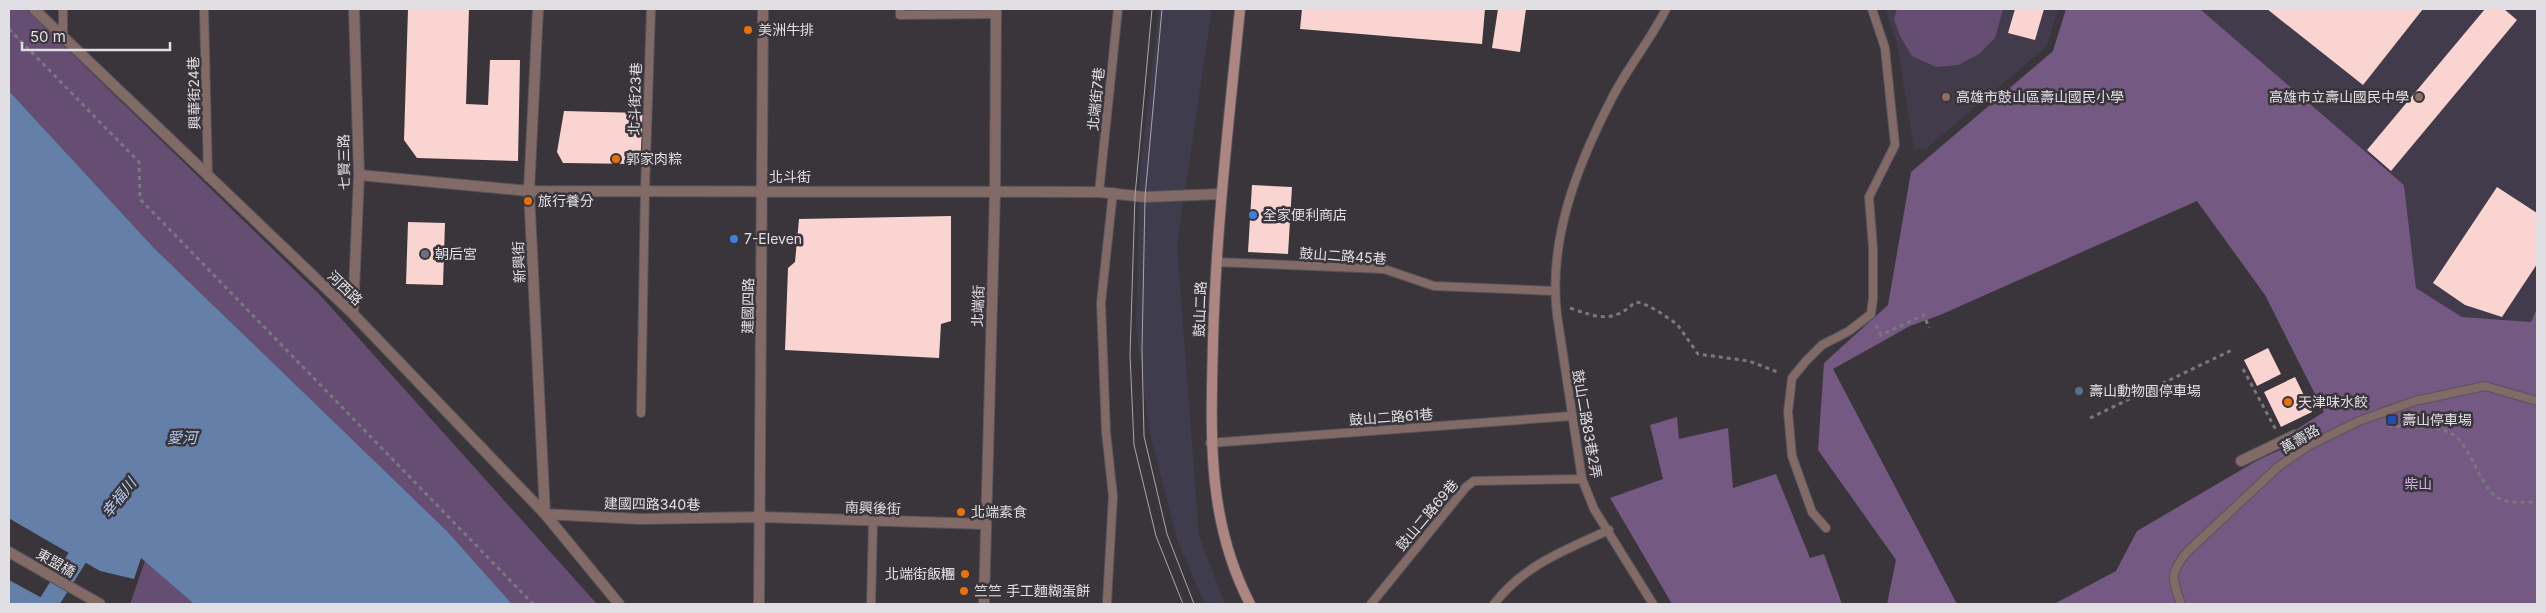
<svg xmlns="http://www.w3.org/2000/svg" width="2546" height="613" font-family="Inter,'Noto Sans TC',sans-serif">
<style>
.commercial{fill:#3f3c4d}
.education{fill:#423b4b}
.green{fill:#654e71}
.forest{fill:#745982}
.water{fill:#647fa8}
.pier{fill:#39353b}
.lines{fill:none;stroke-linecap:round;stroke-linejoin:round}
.canal{stroke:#647fa8;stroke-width:20}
.building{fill:#f9d4d0}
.lane-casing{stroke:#575459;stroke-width:10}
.street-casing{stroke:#575459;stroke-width:12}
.secondary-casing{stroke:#575459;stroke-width:12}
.path{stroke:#7b787d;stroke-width:3;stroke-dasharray:4 4;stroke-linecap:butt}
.lane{stroke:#826a67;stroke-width:8}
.street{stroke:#826a67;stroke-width:10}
.secondary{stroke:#ad8681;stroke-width:10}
.tram{stroke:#a9a7ab;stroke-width:1}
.food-dot{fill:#e8710a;stroke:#39353b;stroke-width:2}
.education-dot{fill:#8d6e63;stroke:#39353b;stroke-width:2}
.shop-dot{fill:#3f7fe0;stroke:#39353b;stroke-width:2}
.worship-dot{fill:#6b7280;stroke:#39353b;stroke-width:2}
.service-dot{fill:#5c6f8a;stroke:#39353b;stroke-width:2}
.transit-dot{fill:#1a4fb4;stroke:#39353b;stroke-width:2}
.labels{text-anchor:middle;stroke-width:5;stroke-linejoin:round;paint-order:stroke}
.poi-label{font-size:14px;fill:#e1dfe3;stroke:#39353b;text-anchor:start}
.street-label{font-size:14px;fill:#e1dfe3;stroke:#39353b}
.park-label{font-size:14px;fill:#d6aced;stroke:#39353b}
.water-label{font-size:15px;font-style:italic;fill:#b4cef4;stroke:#39353b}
</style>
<rect width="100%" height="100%" fill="#39353b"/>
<path class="commercial" d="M1159 9H1212L1177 245 1199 536 1225 604H1205L1178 542 1150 434 1136 328 1140 171Z"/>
<path class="education" d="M1885 9H2058L2047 46 1926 149H1914L1897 44Z
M2200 9H2537V308L2531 322 2462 317 2416 288 2404 185Z"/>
<path class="green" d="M9 9H26L320 295 597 604H512L447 531 154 248 9 91Z
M1897 9H2003L1995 38 1979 54 1958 65 1936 67 1912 56 1900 36 1894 19Z
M145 561 194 604H130Z"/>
<path class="forest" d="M2066 9H2200L2404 185 2416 288 2462 317 2531 322 2537 308V604H2054L2116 571 2137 531 2258 460 2297 442 2294 431 2324 412 2265 295 2197 201 1940 315 1910 326 1833 369 1957 604H1887L1896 560 1818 450 1824 363 1888 305 1911 172 2053 51Z
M1677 417 1679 439 1728 428 1733 488 1776 474 1810 558 1824 554 1842 604H1672L1610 498 1663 479 1650 425Z"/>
<path class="water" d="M9 91 154 248 447 531 512 604H194L141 558 134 579 100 571 10 519Z
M9 580 53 604H9Z"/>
<path class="pier" d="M10 519 93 569 100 571 99 573 94 571 9 522Z"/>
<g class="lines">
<path class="canal" d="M48 604 91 536"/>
</g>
<path class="building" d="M408 9H469L466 104 488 105 490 60H520L518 161 417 158 404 140Z
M1302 9H1485L1482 44 1300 29Z
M1498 9H1526L1520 52 1492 48Z
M2015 9H2044L2035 40 2008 33Z
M2267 9H2423L2363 85Z
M2485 9H2504L2517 20 2391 171 2367 150Z
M564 111 643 113 640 164 563 163 557 152Z
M1252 185 1292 187 1288 254 1248 252Z
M2497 187 2537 213V264L2502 317 2465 305 2433 283Z
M951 216V321L941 324 939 358 785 350 788 268 795 262 799 219Z
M408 222 445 223 443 285 406 284Z
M2268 348 2281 374 2257 386 2244 360Z
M2295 377 2312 412 2281 427 2264 392Z"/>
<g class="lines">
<g class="lane-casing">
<path id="lane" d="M63 9V39
M204 9 208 177
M900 9V15L996 14
M1099 192 1118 9
M1216 262 1384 269 1434 286 1555 291
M641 413 645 190 651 9
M1210 443 1572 416
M1826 528 1812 512 1792 456 1788 412 1792 378 1806 361 1822 345 1849 331 1871 314 1873 298V248L1869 197 1895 145 1885 48 1872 9
M1107 602 1113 496 1106 432 1101 303 1113 192
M871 604 873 522
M1371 604 1466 487 1474 481 1582 479
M1494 604C1524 565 1565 550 1609 530
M1653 604 1594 509 1582 479 1557 315C1548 240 1577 166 1611 100 1627 68 1650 41 1666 9
M2181 604C2172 578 2169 574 2187 552L2279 466 2308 446 2359 421 2415 401 2485 386 2537 401"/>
</g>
<g class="street-casing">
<path id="street" d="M34 9 353 314 545 514 619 604
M538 9 529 191 545 514 640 519 760 517 985 524
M359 175 529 191 1099 192 1145 197 1221 194
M353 314 359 175 354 9
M2241 461 2295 435
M9 552 100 604
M759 604 763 9
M984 604 995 192 996 9"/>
</g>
<g class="secondary-casing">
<path id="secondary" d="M1240 9C1229 119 1216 230 1213 341 1211 434 1206 519 1250 604"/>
</g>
<path class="path" d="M9 29 139 162 140 199 533 604
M1570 308C1596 317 1613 324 1635 302L1642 303 1656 310 1677 324 1698 354 1749 361 1780 373
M1876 325 1881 335 1924 315 1929 328
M2243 369 2276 430
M2090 418 2232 350
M2388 426C2407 427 2436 424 2452 434 2473 446 2481 495 2503 500 2513 503 2526 502 2537 502"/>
<use href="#lane" class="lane"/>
<use href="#street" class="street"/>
<use href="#secondary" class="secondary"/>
<path class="tram" d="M1152 9 1135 196 1130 355 1134 445 1156 536 1183 604
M1162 9 1145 197 1142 351 1144 436 1167 534 1194 604"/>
</g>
<g class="food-dot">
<circle cx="748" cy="30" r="5"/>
<circle cx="616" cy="159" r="5"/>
<circle cx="528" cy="201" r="5"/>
<circle cx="2288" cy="402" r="5"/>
<circle cx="961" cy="512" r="5"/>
<circle cx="965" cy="574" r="5"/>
<circle cx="964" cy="591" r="5"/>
</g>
<g class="education-dot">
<circle cx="1946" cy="97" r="5"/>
<circle cx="2419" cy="97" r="5"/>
</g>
<g class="shop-dot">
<circle cx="1253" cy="215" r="5"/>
<circle cx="734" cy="239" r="5"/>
</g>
<circle class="worship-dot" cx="425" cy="254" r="5"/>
<circle class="service-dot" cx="2079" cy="391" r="5"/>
<rect class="transit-dot" x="2387" y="415" width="10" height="10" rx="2.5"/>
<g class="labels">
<g class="poi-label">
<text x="758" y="35">美洲牛排</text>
<text x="1956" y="102">高雄市鼓山區壽山國民小學</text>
<text x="2409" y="102" text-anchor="end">高雄市立壽山國民中學</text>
<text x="626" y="164">郭家肉粽</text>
<text x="538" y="206">旅行養分</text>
<text x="1263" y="220">全家便利商店</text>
<text x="744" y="244">7-Eleven</text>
<text x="435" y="259">朝后宮</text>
<text x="2089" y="396">壽山動物園停車場</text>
<text x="2298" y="407">天津味水餃</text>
<text x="2402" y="425">壽山停車場</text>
<text x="971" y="517">北端素食</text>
<text x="955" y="579" text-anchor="end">北端街飯糰</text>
<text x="974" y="596">竺竺 手工麵糊蛋餅</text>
</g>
<g class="street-label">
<text transform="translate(194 93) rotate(-91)" y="5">興華街24巷</text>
<text transform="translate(635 99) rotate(-88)" y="5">北斗街23巷</text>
<text transform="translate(1096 99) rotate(-84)" y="5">北端街7巷</text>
<text transform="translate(344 162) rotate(-91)" y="5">七賢三路</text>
<text x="790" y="182">北斗街</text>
<text transform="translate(1343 256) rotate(4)" y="5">鼓山二路45巷</text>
<text transform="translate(519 262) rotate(-93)" y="5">新興街</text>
<text transform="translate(345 288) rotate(44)" y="5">河西路</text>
<text transform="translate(748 306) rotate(-89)" y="5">建國四路</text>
<text transform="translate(978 306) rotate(-88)" y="5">北端街</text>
<text transform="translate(1200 309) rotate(-88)" y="5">鼓山二路</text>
<text transform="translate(1391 417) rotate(-4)" y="5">鼓山二路61巷</text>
<text transform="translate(1587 424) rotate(80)" y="5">鼓山二路83巷2弄</text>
<text transform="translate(2300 439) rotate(-30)" y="5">萬壽路</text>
<text transform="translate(652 504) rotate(1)" y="5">建國四路340巷</text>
<text transform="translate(873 508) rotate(2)" y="5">南興後街</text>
<text transform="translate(1427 515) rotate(-50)" y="5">鼓山二路69巷</text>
<text transform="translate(56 563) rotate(30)" y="5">東盟橋</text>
</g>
<g class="park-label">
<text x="2418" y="489">柴山</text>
</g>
<g class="water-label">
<text x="182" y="443">愛河</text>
<text transform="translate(119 498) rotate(-51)" y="5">幸福川</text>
</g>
</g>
<rect width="2546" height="613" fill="none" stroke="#e1dfe3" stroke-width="20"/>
<path d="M22 42v8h148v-8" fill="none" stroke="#e1dfe3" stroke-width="2.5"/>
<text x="30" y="42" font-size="15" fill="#e1dfe3" stroke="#39353b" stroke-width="4" paint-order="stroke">50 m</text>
</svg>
